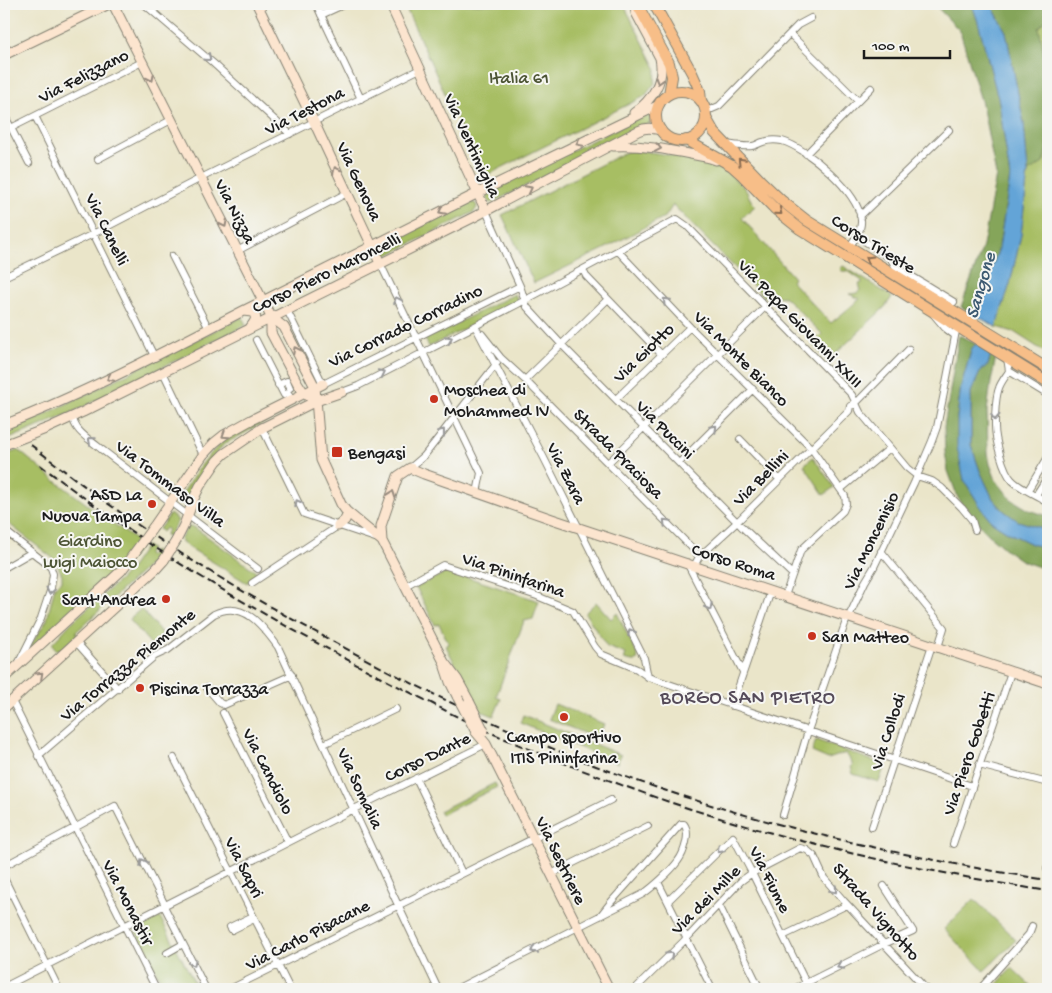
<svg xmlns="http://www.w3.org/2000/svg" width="1052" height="993" font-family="'Gochi Hand',sans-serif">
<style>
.green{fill:#a7be64;stroke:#626d40}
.forest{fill:#85a55a;stroke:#50603b}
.water{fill:#64a4d7;stroke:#40607a}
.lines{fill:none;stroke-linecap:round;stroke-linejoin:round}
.street-casing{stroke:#838072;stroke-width:8}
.secondary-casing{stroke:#838072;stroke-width:11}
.primary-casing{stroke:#838072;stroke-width:12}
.street{stroke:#fff;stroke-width:6}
.secondary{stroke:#fce5cf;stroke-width:9}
.primary{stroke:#f7be88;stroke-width:10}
.rail{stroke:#1c1c1c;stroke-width:2;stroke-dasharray:8 4;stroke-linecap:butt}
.secondary-bridge-casing{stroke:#838072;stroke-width:11;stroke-linecap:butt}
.secondary-bridge{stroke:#fce5cf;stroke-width:9}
.oneway{stroke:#999}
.oneway2{stroke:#978b7e}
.oneway3{stroke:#8a6d52}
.poi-dot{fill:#c8321e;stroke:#f6f6f2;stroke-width:2}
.labels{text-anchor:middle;stroke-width:4;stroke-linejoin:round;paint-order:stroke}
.street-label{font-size:18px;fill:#1c1c1c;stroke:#f6f6f2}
.park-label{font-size:18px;fill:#4d5535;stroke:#f6f6f2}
.poi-label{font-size:18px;fill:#1c1c1c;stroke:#f6f6f2;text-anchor:start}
.water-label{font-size:19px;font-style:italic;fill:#3c5970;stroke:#f6f6f2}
.quarter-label{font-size:20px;letter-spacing:1px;fill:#554b59;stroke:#f6f6f2}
</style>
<rect width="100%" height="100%" fill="#f6f6f2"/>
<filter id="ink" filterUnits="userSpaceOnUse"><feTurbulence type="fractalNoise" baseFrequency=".02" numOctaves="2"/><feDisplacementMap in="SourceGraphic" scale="10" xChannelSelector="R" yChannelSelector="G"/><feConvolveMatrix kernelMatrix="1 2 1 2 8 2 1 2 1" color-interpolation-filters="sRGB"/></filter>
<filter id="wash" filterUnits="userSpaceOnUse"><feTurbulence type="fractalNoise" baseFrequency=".0096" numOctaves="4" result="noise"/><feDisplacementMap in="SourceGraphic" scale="20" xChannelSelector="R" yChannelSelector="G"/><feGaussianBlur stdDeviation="1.12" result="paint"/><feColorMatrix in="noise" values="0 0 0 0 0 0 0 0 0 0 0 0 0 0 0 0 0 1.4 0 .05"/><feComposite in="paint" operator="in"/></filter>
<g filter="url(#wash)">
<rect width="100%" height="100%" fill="#eae5c9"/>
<path class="green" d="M404 4H625L626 9 656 68 655 83 645 96 483 177Z
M991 4H1048V354L1014 332 996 327 1010 284 1021 235 1028 172 1014 80 1006 32Z
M650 112V125H642L588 152 578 160 495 201 491 203C485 199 485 196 490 191Z
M631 151H643L715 162C721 170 727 170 733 176 738 181 744 186 747 192 749 197 751 201 755 206L742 218 794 278 791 281 831 323 860 299 849 294C856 294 863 292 859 284L862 283V281L848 271H842L840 269 843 266 891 296 892 297 885 307 828 361 812 344 822 334 785 297 776 296 769 301 714 247 673 205 666 216 604 249 534 283 502 215 626 152Z
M469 202 475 203 477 206 476 209 474 212 386 256 381 254 380 248 382 246Z
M515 294 518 301 429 347 425 339Z
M242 317 246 325 69 414 4 441V431L42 416Z
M285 407 287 410 224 444 207 465 196 480 187 498 188 501 186 506 178 500C193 478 207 453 228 437Z
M18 450 57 482 141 544 133 556 17 666 47 620 55 586 62 581V575L55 560 4 520V456Z
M813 457 834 487 824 495 804 465Z
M170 514 178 520 169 537 165 535 168 530 165 528 162 532 159 529Z
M187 527H194L258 573 247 583 185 545V544L180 540Z
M146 546 151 549 147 555 150 556 154 551 158 553 153 561 76 632 78 635 63 648 55 650 52 644 71 623 121 579 130 569Z
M449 571 539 601 533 619 524 621 496 697 501 699 494 716 478 710 446 646 449 644 439 624 435 625 416 587Z
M596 602 611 619 617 613 638 656 637 661H632L624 659 626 654 607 647 585 613Z
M141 609 166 638 154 648 129 619Z
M555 704 604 724 598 739 549 719Z
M523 715 621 755 617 763 520 723Z
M816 740 885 765 879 782 853 774 851 767 853 765 846 753 828 759 812 752Z
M495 783 497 787 441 815 439 811Z
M974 899 1016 940 984 971 944 929Z
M160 917 198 989H165L135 930Z
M1012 968 1034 989H992Z"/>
<path class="forest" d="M934 4H972L979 25 999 102 1010 177 999 248 975 315 961 307 983 246 996 175 982 104 960 31Z
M991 4H1048V18L1039 28 1048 73V146L1043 163 1028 172 1024 124 1006 32Z
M959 335 976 344 972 348 961 386 957 417 964 480 980 506 992 522 1009 533 1032 544 1048 549V570L1022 561 1005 549 990 536 973 518 958 498 948 471 945 452 944 427Z
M991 353 996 357 991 382 987 411 988 453 990 464 996 480 1011 499 1029 510 1048 516V527L1045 529 1017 521 1004 511 993 499 980 471 971 445V392L981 370 988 365Z"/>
<path class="water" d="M972 4H991L1006 32 1024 124 1028 172 1021 235 1010 284 996 327 975 315 999 248 1010 177 999 102 979 25Z
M976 344 991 353 988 365 981 370 971 392V445L980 471 993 499 1004 511 1018 521 1045 529 1048 527V549L1032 544 1009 533 992 522 980 506 964 480 957 447V417L961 386 972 348Z"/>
</g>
<g filter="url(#ink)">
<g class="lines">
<g class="street-casing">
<path id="street" d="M144 4 213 63 290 134
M316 4 361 99
M321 15 345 4
M790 34 858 101
M705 110 712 109 719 106 798 25 811 18
M4 114 29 163
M35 116 154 356
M11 128 142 62
M726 144C734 145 744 147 752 146 756 146 759 143 763 142 769 140 776 140 782 141 807 148 859 192 861 220 862 230 855 239 849 247
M806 154 871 88
M98 159 171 120
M486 211 520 286 527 307 561 344 741 526 792 574
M860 216 949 130
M857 236 891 259 895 266 954 302
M237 251 347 193
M618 251 690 327 811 448 845 496 846 504 843 511 801 550 785 596
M172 256 209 329
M380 263 481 473 477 493
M583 270 586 276 661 354
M4 277 93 234 201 178 420 69
M287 310 323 384 520 286
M934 315 945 328 954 335
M475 326 544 458 644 658 648 677
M482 334 501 358 525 380 694 550 699 557
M256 340 284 395 288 393 290 396
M1007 358 1009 371 1048 395
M1009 371C1006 376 1001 382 999 388 995 399 995 414 995 426 995 439 1003 471 1012 480 1019 488 1038 496 1048 502
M163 372 203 455
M525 380 608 299
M278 385 287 381 290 388
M342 392 358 386 516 305 677 219 687 226 852 395 860 412 907 468 917 476 932 481 942 488 962 508 972 520 975 530
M616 399 690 327
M73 416C73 431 91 440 101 449L258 569
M262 428 304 514 378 539
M740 439 779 479
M608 463 765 307
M679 463 753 389
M410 468 424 456 497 363
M841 489 890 448
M1028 490 1048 457
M1036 495 1048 476
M4 530 47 564 51 568 53 574 51 588 41 618 18 664
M881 551 944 628 938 647
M687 563 743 672
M694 566 699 557 735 524 849 411 850 406 856 403 909 349
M4 568 32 552
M252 583 338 526
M405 586 443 565 537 596 573 611 595 647 601 654 637 669 648 677 972 786
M76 642 118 689
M207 688 220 703 224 705 292 675
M12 701 156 989
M732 706 771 591
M223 713 288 842
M324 744 396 709
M38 756 155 656 168 650 214 614C243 599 263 626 278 647L398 905 438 989
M174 758 290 989
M979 765 1048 783
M416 778 462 873
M783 815 808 731 846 621 851 612 865 582 874 567 914 483 932 441 937 427 944 393 957 326
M872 827 932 645
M953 844 1011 672
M4 866 115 806 165 905
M1047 868H1048
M551 874 648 826
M4 878 59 989
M658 882 712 989
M668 901 733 837 752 873 809 989
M719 905 760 989
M164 906 206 989
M253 916 230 927 232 930 254 919
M783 936 847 905
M167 953 183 944
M4 987 348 812 486 744
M230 989 611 800
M456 989 643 894C653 887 671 871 678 861 684 853 691 833 684 824H681L611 902 600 916
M635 989 690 935 741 881 752 873 800 848 807 850 814 856 824 878 844 901 926 989
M794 989 884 944 913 931 884 886
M980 989 1029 934 1032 926"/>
</g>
<g class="secondary-casing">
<path id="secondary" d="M113 4 271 317V333L297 382 304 393 316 401
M257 4 314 122 380 263
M390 4 486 211
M4 55 109 4
M634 113C652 100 665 81 660 58L636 13 635 4
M613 146C646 144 678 152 710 158L716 160
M243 311 252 312C259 317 254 323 250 328
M271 317 284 327 315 387 321 460 341 504 346 511 382 541
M4 425C85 393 164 352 241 312L492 186 659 105
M4 445 48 428 83 412 474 217 638 131C646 127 652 128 661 130
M154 526 203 455 214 443 224 435 251 420 323 384
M338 526 345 520 348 513
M176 541 184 525 195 496 200 486 217 461 224 454 262 428 316 401 342 392
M445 667 450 682 458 698
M4 678 121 571 141 544
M469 701 457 679 444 662 382 541 381 526 398 476 410 468 424 474 552 519 1048 684
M4 708 156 569 164 560
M476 732 486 744 609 989"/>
</g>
<g class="primary-casing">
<path id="primary" d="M637 4 669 63 672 77 669 94
M654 4 692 73 700 91 701 101
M656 116a25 25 0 1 1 50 0a25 25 0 1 1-50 0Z
M706 118 714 132 760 180 782 201 806 220 1048 369
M686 140 732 166 742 175 775 209 800 229 1048 383"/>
</g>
<use href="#street" class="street"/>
<use href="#secondary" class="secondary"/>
<use href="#primary" class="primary"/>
<path class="rail" d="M31 445C71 476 111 507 153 535 211 574 271 608 332 641 418 688 505 731 596 766 742 821 895 856 1048 880
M40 465C84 498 129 531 176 561 226 593 278 622 330 650 364 669 399 687 433 704 448 712 463 720 478 727 534 752 591 774 649 795 778 840 913 870 1048 891"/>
<g class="secondary-bridge-casing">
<path id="secondary-bridge" d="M141 544 154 526
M164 560 176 541
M458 698 476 732
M469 701 484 731"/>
</g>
<use href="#secondary-bridge" class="secondary-bridge"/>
</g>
<defs><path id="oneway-chevron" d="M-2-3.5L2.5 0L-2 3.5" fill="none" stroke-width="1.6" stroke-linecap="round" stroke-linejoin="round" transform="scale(1.25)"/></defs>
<g class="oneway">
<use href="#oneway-chevron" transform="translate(208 58) rotate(41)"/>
<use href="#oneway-chevron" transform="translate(397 300) rotate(-116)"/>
<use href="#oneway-chevron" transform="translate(666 301) rotate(-134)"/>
<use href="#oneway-chevron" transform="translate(449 339) rotate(-27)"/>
<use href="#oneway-chevron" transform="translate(382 373) rotate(-27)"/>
<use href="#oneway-chevron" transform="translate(995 417) rotate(93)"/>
<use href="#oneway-chevron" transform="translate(714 428) rotate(-45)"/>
<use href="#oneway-chevron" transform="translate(442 432) rotate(-52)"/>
<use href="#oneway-chevron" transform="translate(91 440) rotate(-140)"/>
<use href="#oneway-chevron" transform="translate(298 503) rotate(-117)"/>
<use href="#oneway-chevron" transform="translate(666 522) rotate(-135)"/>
<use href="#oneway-chevron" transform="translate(50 591) rotate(105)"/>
<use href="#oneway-chevron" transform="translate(709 607) rotate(62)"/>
<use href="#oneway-chevron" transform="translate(631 632) rotate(-117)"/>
<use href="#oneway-chevron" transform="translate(720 850) rotate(135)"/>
<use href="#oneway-chevron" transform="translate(143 862) rotate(-117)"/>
<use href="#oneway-chevron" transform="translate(834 890) rotate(50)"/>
<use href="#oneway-chevron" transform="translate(534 950) rotate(153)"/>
<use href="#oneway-chevron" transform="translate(670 955) rotate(-44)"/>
<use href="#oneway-chevron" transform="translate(193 963) rotate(63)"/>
<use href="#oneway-chevron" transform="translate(840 966) rotate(153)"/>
</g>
<g class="oneway2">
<use href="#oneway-chevron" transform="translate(151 78) rotate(63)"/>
<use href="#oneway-chevron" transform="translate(659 81) rotate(107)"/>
<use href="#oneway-chevron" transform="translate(579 143) rotate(154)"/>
<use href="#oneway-chevron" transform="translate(658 148) rotate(11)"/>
<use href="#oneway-chevron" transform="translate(336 170) rotate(-115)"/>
<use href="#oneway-chevron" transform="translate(529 189) rotate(-28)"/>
<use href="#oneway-chevron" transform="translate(442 211) rotate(153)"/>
<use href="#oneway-chevron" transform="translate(224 224) rotate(63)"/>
<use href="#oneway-chevron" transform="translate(296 350) rotate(-117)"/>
<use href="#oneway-chevron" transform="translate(110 378) rotate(154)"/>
<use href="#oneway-chevron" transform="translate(225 435) rotate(147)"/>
<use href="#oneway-chevron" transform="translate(392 494) rotate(-70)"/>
<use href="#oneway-chevron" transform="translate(40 675) rotate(-43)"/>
</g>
<g class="oneway3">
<use href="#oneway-chevron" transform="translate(741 161) rotate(-134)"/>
<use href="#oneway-chevron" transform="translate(779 212) rotate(40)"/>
<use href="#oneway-chevron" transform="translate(869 259) rotate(-149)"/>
</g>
</g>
<g class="poi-dot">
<circle cx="434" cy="399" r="5"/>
<rect x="331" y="446" width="12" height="12" rx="2.5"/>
<circle cx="152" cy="504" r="5"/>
<circle cx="166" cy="599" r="5"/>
<circle cx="812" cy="636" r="5"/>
<circle cx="140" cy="688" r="5"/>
<circle cx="564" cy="717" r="5"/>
</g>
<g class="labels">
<g class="street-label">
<text transform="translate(83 75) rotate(-27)" y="6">Via Felizzano</text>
<text transform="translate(304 110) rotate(-27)" y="6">Via Testona</text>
<text transform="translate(473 145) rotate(65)" y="6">Via Ventimiglia</text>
<text transform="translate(360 181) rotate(65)" y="6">Via Genova</text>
<text transform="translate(236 211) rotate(63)" y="6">Via Nizza</text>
<text transform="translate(108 229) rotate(64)" y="6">Via Canelli</text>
<text transform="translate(874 243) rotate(32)" y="6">Corso Trieste</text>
<text transform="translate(326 272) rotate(-26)" y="6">Corso Piero Maroncelli</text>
<text transform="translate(801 323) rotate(46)" y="6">Via Papa Giovanni XXIII</text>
<text transform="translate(405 325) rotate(-26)" y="6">Via Corrado Corradino</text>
<text transform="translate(643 352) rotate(-44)" y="6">Via Giotto</text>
<text transform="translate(742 358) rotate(45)" y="6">Via Monte Bianco</text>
<text transform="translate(666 429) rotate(45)" y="6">Via Puccini</text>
<text transform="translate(619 453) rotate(45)" y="6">Strada Praciosa</text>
<text transform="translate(567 473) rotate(63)" y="6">Via Zara</text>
<text transform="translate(760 477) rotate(-45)" y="6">Via Bellini</text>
<text transform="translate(171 483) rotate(37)" y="6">Via Tommaso Villa</text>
<text transform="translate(870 540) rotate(-64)" y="6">Via Moncenisio</text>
<text transform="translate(734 561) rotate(18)" y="6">Corso Roma</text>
<text transform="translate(514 574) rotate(19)" y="6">Via Pininfarina</text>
<text transform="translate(127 664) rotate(-39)" y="6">Via Torrazza Piemonte</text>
<text transform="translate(887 731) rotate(-72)" y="6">Via Collodi</text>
<text transform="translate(968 753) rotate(-71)" y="6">Via Piero Gobetti</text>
<text transform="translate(427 756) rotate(-26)" y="6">Corso Dante</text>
<text transform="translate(269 771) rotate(63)" y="6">Via Candiolo</text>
<text transform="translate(361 788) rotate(65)" y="6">Via Somalia</text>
<text transform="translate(562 860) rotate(64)" y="6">Via Sestriere</text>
<text transform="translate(245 867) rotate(63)" y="6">Via Sapri</text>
<text transform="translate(771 879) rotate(63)" y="6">Via Fiume</text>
<text transform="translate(705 899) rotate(-45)" y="6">Via dei Mille</text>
<text transform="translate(129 902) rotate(63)" y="6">Via Monastir</text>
<text transform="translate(877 911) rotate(49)" y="6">Strada Vignotto</text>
<text transform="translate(307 934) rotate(-27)" y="6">Via Carlo Pisacane</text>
</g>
<g class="park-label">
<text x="519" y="83">Italia 61</text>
<text x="90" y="546">Giardino<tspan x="90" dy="21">Luigi Maiocco</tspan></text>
</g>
<g class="poi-label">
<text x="444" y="395">Moschea di<tspan x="444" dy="21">Mohammed IV</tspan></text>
<text x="348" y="458">Bengasi</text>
<text x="142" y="500" text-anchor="end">ASD La<tspan x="142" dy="21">Nuova Tampa</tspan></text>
<text x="156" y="605" text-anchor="end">Sant'Andrea</text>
<text x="822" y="642">San Matteo</text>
<text x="150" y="694">Piscina Torrazza</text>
<text x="564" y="742" text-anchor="middle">Campo sportivo<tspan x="564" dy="21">ITIS Pininfarina</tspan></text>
</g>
<g class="water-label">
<text transform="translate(979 285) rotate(-74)" y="7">Sangone</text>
</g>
<g class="quarter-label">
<text x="748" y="703">BORGO SAN PIETRO</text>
</g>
</g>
<rect width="1052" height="993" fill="none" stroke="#f6f6f2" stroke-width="20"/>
<path d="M864 50v8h86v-8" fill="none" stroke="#1c1c1c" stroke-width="2.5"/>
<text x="872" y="50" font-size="15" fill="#1c1c1c" stroke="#f6f6f2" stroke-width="4" paint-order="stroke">100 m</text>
</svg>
